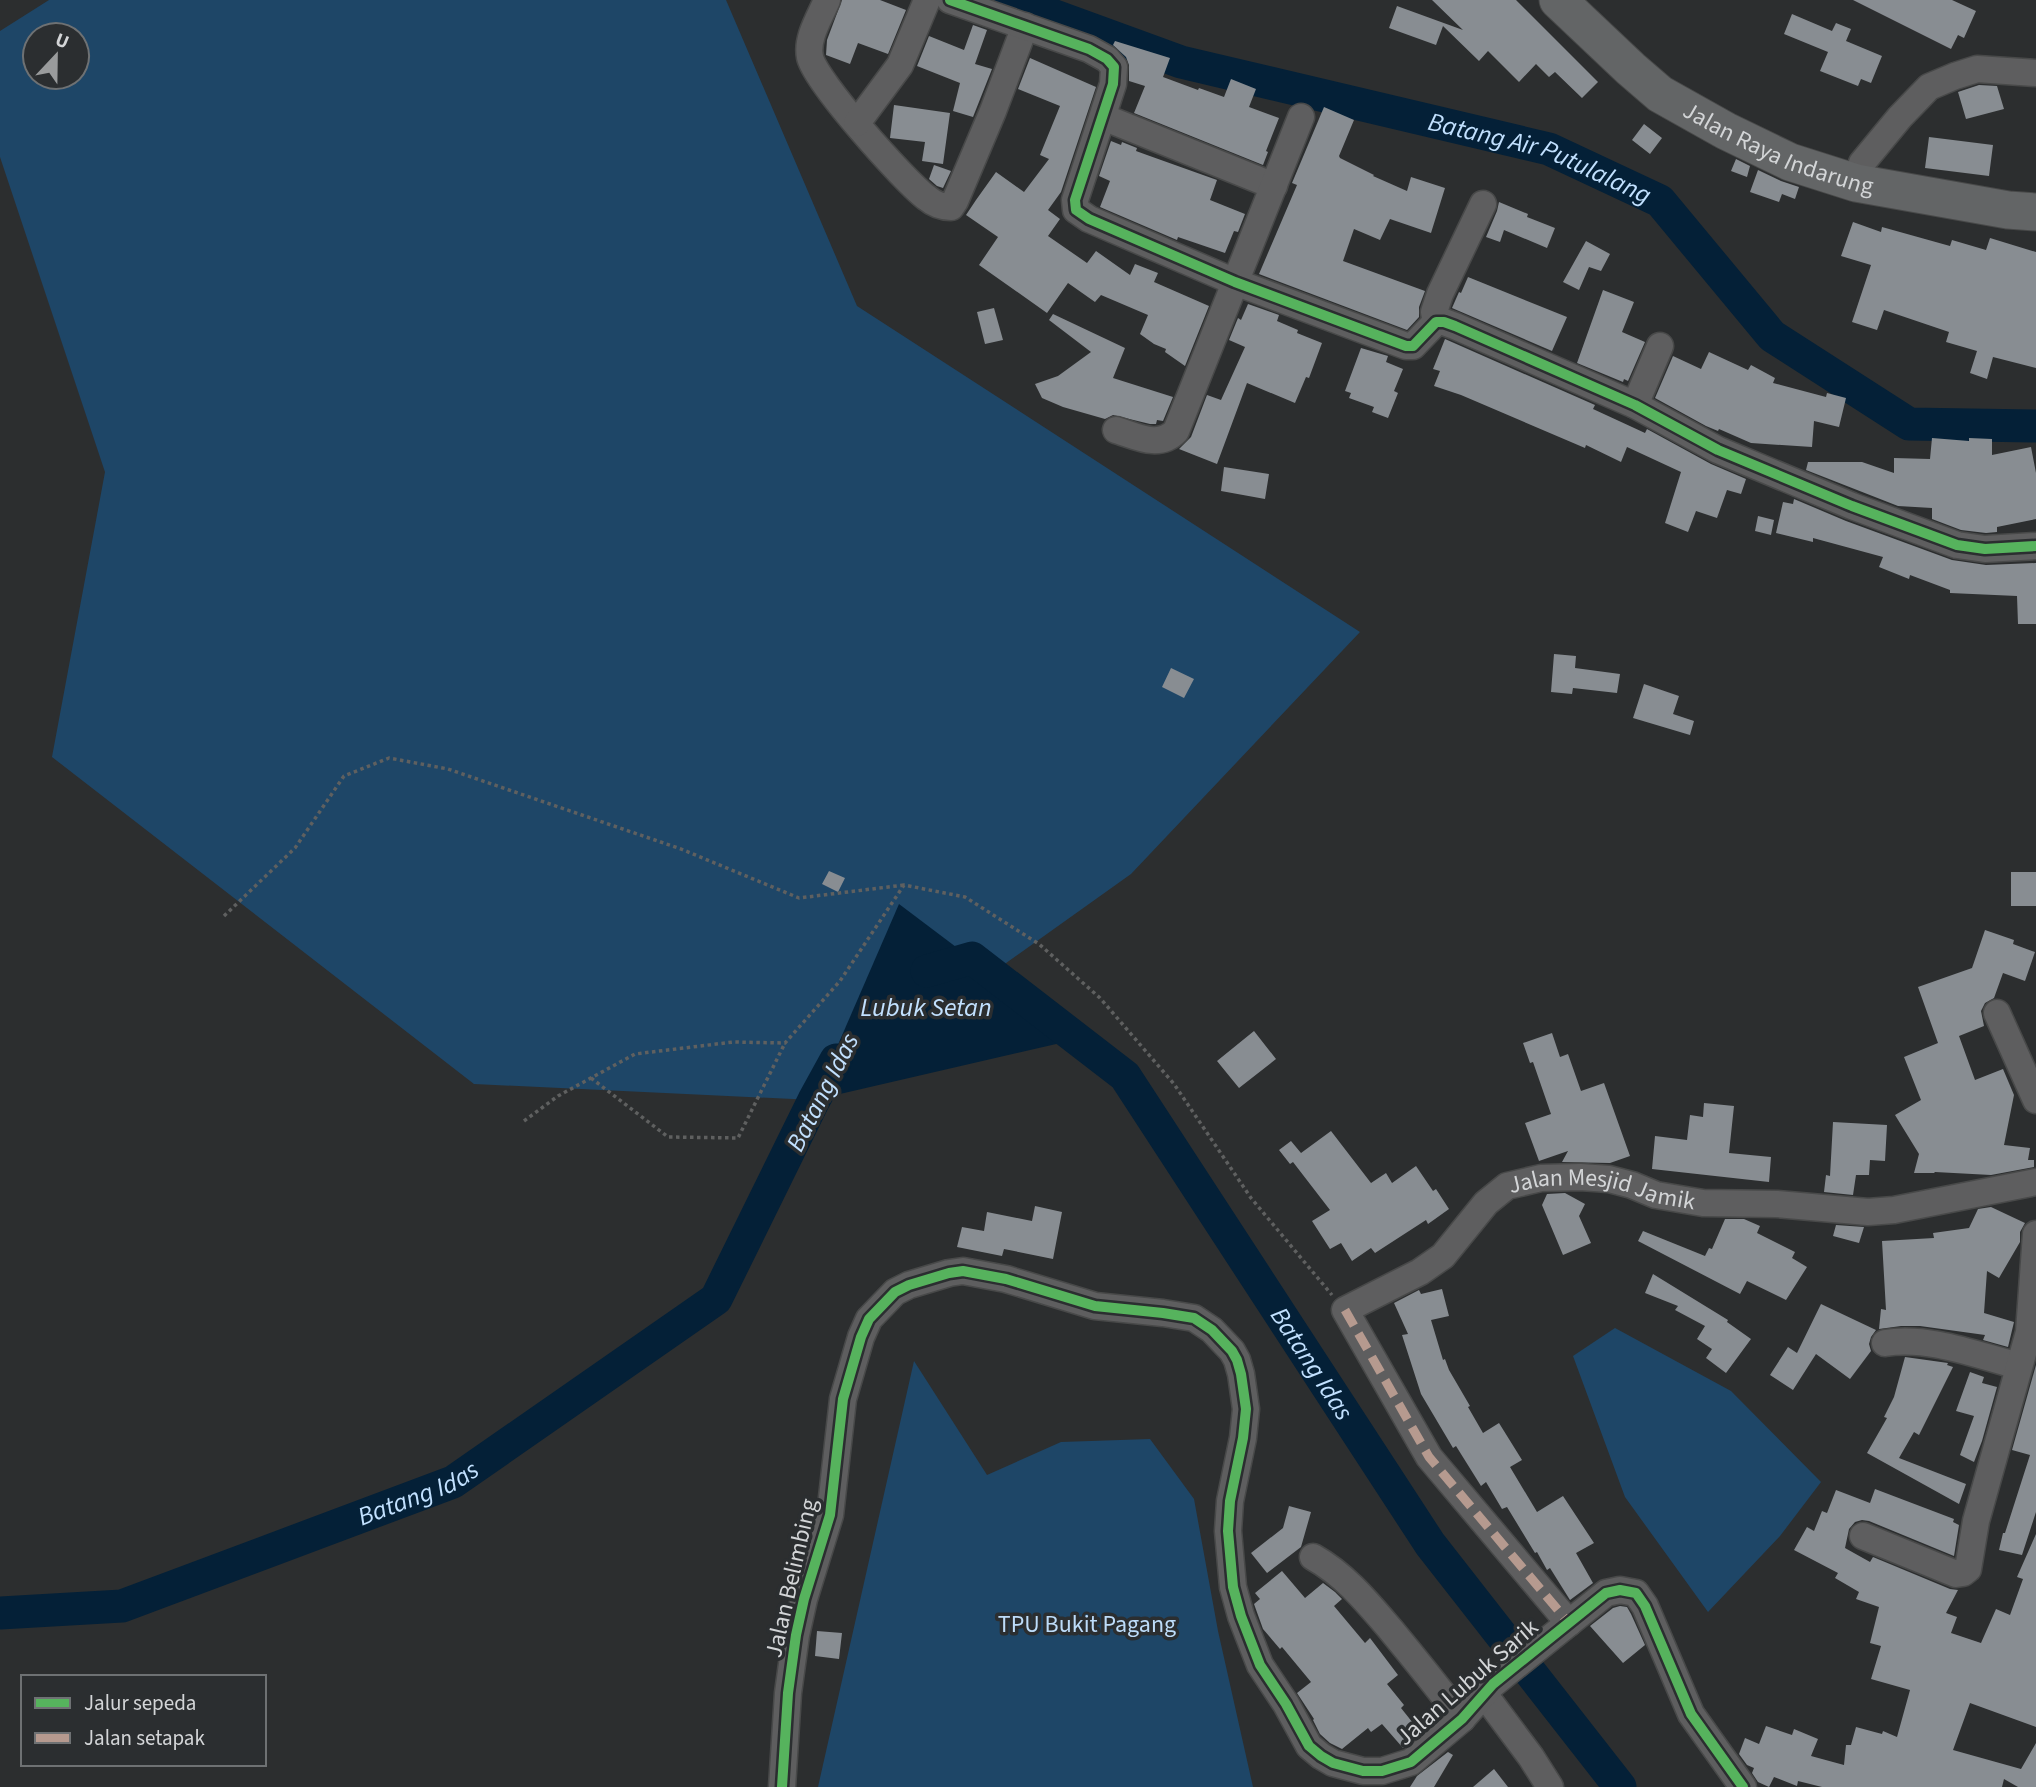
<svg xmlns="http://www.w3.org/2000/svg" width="2036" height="1787" font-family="'Source Sans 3',sans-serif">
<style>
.green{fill:#1e4667;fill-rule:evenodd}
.water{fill:#042037}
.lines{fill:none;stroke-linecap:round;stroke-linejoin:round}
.river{stroke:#042037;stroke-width:33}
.building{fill:#888d92}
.minor-casing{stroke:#484949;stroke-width:29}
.highway-casing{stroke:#484949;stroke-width:39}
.path{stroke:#5f6060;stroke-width:3.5;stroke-dasharray:3.5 3.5;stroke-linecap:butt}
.minor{stroke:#5e5e5f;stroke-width:26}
.highway{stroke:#636566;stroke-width:37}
.quiet{stroke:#b69a8f;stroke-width:9;stroke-dasharray:18 9;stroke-linecap:butt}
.cycleway-casing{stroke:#2b2e30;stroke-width:15}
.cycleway{stroke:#56b35d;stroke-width:10}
.labels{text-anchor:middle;stroke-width:7;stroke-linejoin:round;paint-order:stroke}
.street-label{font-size:24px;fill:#d3d5d7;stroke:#2b2e30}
.park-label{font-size:24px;fill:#bddcf9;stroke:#2b2e30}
.water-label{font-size:26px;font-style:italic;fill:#c2e1ff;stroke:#2b2e30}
</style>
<rect width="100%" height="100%" fill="#2c2e2f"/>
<path class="green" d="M49 0H726L857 306 1360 632 1131 874 814 1100 474 1084 52 757 105 472 0 157V31ZM35 35H77V77H35Z
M1615 1328 1731 1391 1821 1482 1780 1536 1708 1612 1625 1497 1573 1356Z
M914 1361 987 1475 1061 1442 1150 1439 1194 1499 1218 1631 1253 1787H818Z"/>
<path class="water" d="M899 904 1078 1039 814 1100Z"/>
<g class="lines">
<g class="river">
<path id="s1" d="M1011 0 1181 62 1549 149 1660 201 1772 336 1909 424 2036 426"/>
<path id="s2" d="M927 971 972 958 1125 1076 1430 1544 1620 1787"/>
<path id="s3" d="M0 1613 122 1606 453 1482 716 1299 814 1100 836 1060"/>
</g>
</g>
<path class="building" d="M842 0H880L906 10 888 54 858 43 850 64 826 55 827 40Z
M1432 0H1516L1598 82 1582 98 1555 72 1549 77 1536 64 1519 82 1488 51 1479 61 1443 26 1436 45 1389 28 1397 6 1463 30Z
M1853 0H1952L1976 11 1964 38 1958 35 1951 49Z
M1792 14 1832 31 1836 23 1851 29 1846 41 1882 56 1871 83 1861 79 1858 86 1820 71 1828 52 1784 34Z
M973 25 987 30 975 64 992 69 973 117 953 111 960 83 917 66 929 36 964 50Z
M1115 41 1170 58 1163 77 1198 90 1199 88 1224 97 1231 79 1256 89 1249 107 1279 118 1266 151 1268 152 1263 165 1134 113 1145 86 1129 81V65L1126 57 1113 45Z
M1030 58 1096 87 1061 192 1048 210 1060 219 1048 236 1087 263 1096 251 1130 275 1135 264 1158 273 1154 282 1209 306 1185 366 1165 352 1166 349 1154 344 1140 334 1148 315 1101 295 1095 302 1068 283 1047 313 979 265 998 237 966 215 976 200 996 172 1024 192 1049 159 1040 155 1060 106 1018 89Z
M1979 85 1997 86 2004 109 1966 119 1958 92Z
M894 105 950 113 943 164 922 161 925 142 890 138Z
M1324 107 1354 120 1339 156 1340 158 1374 175 1373 176 1407 191 1411 177 1445 188 1431 233 1390 219 1380 240 1354 229 1343 261 1425 291 1419 307V317L1407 330 1259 274 1297 185 1292 183Z
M1644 124 1662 138 1650 154 1632 140Z
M1929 137 1993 145 1989 176 1925 168Z
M1111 141 1121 145 1122 142 1137 148 1136 151 1147 155 1217 180 1210 200 1245 214 1238 232 1234 231 1225 253 1178 237 1177 240 1100 207 1110 181 1099 176Z
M1736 159 1750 166 1747 177 1731 171Z
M934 165 951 171 943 188 937 186 929 179Z
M1758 170 1781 181 1799 187 1795 199 1782 194 1779 202 1750 192Z
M1499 202 1528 214 1527 217 1555 228 1547 248 1504 230 1500 242 1486 237 1497 211Z
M1853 222 1881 232 1882 227 1950 246 1952 240 1986 250 1990 238 2036 252V368L1993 357 1987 379 1970 373 1977 351 1946 342 1949 332 1884 310 1877 330 1852 322 1871 265 1841 256Z
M1586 241 1610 254 1601 271 1589 267 1579 290 1563 282Z
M1468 277 1567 317 1552 351 1452 308 1459 292 1461 293Z
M1603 290 1634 302 1622 332 1645 342 1628 381 1624 379 1623 382 1577 363Z
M1248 304 1279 315 1277 321 1298 330 1297 333 1322 343 1309 378 1306 377 1295 403 1247 383 1217 464 1179 449 1191 437 1207 395 1221 400 1245 347 1229 340 1238 318 1241 320Z
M994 308 1003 340 985 344 977 312Z
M1053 314 1125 348 1113 378 1173 397 1163 421 1157 420 1156 424H1150L1113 415 1105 419 1063 407 1042 398 1035 384 1058 376 1091 352 1049 320Z
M1445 339 1595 405 1593 409 1645 433 1647 429 1711 464 1746 479 1741 494 1727 490 1717 518 1696 511 1688 532 1665 523 1681 472 1627 447 1621 462 1586 445 1585 448 1461 395 1434 386 1440 371 1433 369Z
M1361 348 1388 356 1386 362 1403 369 1394 391 1398 393 1388 418 1372 412 1374 407 1349 398 1351 393 1345 391Z
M1709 352 1748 370 1751 365 1775 378 1773 383 1826 397 1827 393 1846 398 1839 427 1814 421 1812 447 1751 443 1719 429 1718 431 1706 426 1655 398 1673 356 1701 369Z
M1932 438 1969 441V438L1992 439V455L2031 447 2036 473V519L1997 527V532L1986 533 1961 530 1932 519V508L1898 506 1806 470 1808 462H1862L1894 473V458L1930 459Z
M1224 467 1269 474 1265 499 1221 491Z
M1794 499 1846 521 1952 560 1986 565 2036 563V624H2018L2017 596 1950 593V590L1910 575 1909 579 1879 567 1883 557 1813 538V542L1776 533 1783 502 1793 504Z
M1758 516 1774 520 1771 535 1755 531Z
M1554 654 1576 656 1575 668 1620 674 1617 693 1573 688 1572 694 1551 692Z
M1171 668 1194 679 1184 698 1162 687Z
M1644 684 1679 696 1673 714 1694 721 1690 735 1633 718Z
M829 871 845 878 838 892 822 884Z
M2011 872H2036V906H2011Z
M1985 930 2014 940 2013 944 2035 952 2025 981 2003 973 1994 998 1985 1003 1981 1011 1984 1026 1959 1036 1975 1080 2003 1069 2014 1095 2004 1145 2030 1148 2028 1160H2034V1167L1991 1175 1935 1172 1934 1173H1914L1919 1154 1895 1115 1921 1100 1904 1057 1938 1043 1918 987 1972 968Z
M1254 1031 1276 1059 1239 1088 1217 1061Z
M1552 1033 1560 1057 1568 1054 1581 1091 1604 1083 1630 1156 1610 1163 1562 1162 1568 1151 1539 1161 1525 1123 1551 1114 1533 1062 1530 1063 1523 1043Z
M1704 1103 1734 1106 1729 1153 1771 1157 1769 1182 1652 1169 1655 1136 1687 1140 1690 1115 1703 1117Z
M1833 1122 1887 1125 1885 1161 1870 1160 1869 1175H1856L1853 1195 1824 1192 1826 1175 1830 1176Z
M1331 1131 1371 1183 1386 1173 1392 1183 1416 1166 1433 1191 1436 1189 1449 1209 1428 1224 1426 1220 1375 1253 1371 1248 1352 1261 1341 1243 1330 1249 1312 1221 1330 1210 1293 1162 1290 1164 1279 1150 1291 1141 1301 1153Z
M1565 1193 1585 1204 1579 1216 1591 1243 1563 1255 1542 1205 1547 1194Z
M1035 1206 1062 1212 1053 1259 1004 1249 1002 1256 957 1247 962 1227 984 1231 987 1212 1032 1221Z
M1991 1207 2025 1223 2020 1232V1242L1999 1278 1987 1271 1984 1313 2014 1322 2008 1347 1983 1340 1985 1335 1920 1326H1901L1879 1329 1881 1309 1886 1310 1882 1241 1934 1238 1933 1233 1969 1228 1978 1209Z
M1725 1219H1744L1760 1226 1757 1233 1795 1252 1792 1258 1807 1267 1786 1300 1747 1281 1740 1294 1638 1241 1643 1231 1705 1256 1709 1248 1712 1249Z
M1836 1225 1864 1227 1859 1243 1833 1236Z
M1653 1274 1728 1320 1727 1322 1751 1339 1726 1373 1706 1358 1712 1349 1697 1339 1705 1326 1675 1310 1678 1306 1645 1293Z
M1442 1289 1449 1316 1431 1320 1443 1360 1445 1359 1449 1370 1470 1406 1468 1407 1483 1433 1499 1423 1522 1460 1510 1467 1537 1512 1563 1496 1594 1543 1576 1553 1593 1583 1570 1600 1550 1568 1547 1570 1537 1552 1535 1553 1507 1507 1502 1509 1486 1482 1481 1486 1456 1446 1453 1448 1421 1394 1402 1335 1408 1334 1394 1303 1419 1290 1421 1294Z
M1821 1304 1876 1330 1871 1337 1869 1344 1871 1351 1850 1379 1816 1354 1793 1390 1770 1375 1788 1347 1797 1353Z
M1905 1357 1948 1363 1947 1365 1953 1367 1919 1435 1914 1432 1899 1458 1966 1484 1959 1504 1867 1453 1887 1418 1884 1417 1894 1397Z
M2036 1365V1512L2022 1555 1999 1550 2003 1533H2005L2030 1455 2012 1450Z
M1970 1372 1984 1377 1982 1383 1997 1387 1982 1441 1974 1462 1960 1455 1974 1416 1956 1411Z
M1875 1489 1954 1519 1953 1522 1959 1525 1954 1556 1869 1521 1862 1520 1855 1522 1849 1529 1845 1548 1870 1562 1873 1557 1950 1589 1958 1590 1946 1613 1957 1617 1951 1633 1981 1643 1996 1609 2010 1615 2023 1579 2017 1577 2036 1534V1727L1970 1703 1953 1750 2021 1769 2036 1743V1787H2018L2004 1779 2002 1787H1822L1798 1781 1797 1786 1774 1777 1769 1787 1758 1782 1752 1773 1754 1768 1747 1765 1739 1754 1745 1738 1759 1744 1766 1726 1792 1735 1794 1729 1818 1739 1811 1756 1844 1765 1846 1745H1851L1856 1727 1882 1734 1883 1731 1897 1737 1910 1690 1871 1679 1881 1646 1870 1643 1879 1607 1856 1599 1859 1592 1835 1578 1838 1573 1794 1550 1807 1527 1814 1531 1822 1511 1827 1513 1836 1490 1870 1503Z
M1289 1506 1311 1512 1301 1547 1267 1573 1251 1553 1283 1528Z
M1282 1571 1305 1598 1323 1583 1335 1592 1342 1599 1334 1606 1365 1643 1370 1638 1398 1675 1387 1684 1404 1705 1401 1708 1421 1733 1403 1748 1382 1724 1371 1732 1368 1728 1342 1749 1330 1743 1320 1734 1313 1720 1314 1719 1297 1693 1311 1682 1282 1647 1280 1649 1263 1629 1254 1604 1260 1599 1255 1593Z
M1620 1606 1627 1607 1631 1614 1645 1645 1623 1663 1590 1626 1613 1608Z
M817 1631 842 1633 839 1659 815 1656Z
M1448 1752 1453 1755 1434 1787H1410L1417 1776Z
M1494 1769 1508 1787H1473Z"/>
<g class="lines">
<g class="minor-casing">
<g id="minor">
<path d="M827 0C820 17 806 38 810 57 815 81 904 181 927 198 934 204 942 207 951 207L955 201 993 111 1025 26"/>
<path d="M950 0 1089 49 1107 59 1114 67 1113 84 1075 200 1076 210 1089 219 1235 282 1406 346H1413L1436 322H1444L1455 326 1635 405 1718 450 1852 506 1957 545 1985 549 2036 546"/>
<path d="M1103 117 1274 186"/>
<path d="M857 123 900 65 927 0"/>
<path d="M1856 183 1862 163 1900 117 1929 87 1955 76 1977 69 2036 73"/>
<path d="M1436 322 1434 312 1440 294 1483 204"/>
<path d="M1635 405 1660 346"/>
<path d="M1116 430C1136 436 1159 449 1176 431L1301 117"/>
<path d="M1997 1013 2036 1100"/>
<path d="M1885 1343C1930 1336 1976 1355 2019 1366"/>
<path d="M1863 1536 1956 1574 1963 1573 1968 1569 1976 1521 2029 1332 2036 1234"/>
<path d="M1313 1557C1345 1575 1367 1602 1391 1630 1415 1659 1439 1689 1462 1719"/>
<path id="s4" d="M1569 1623 1429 1457 1345 1310 1420 1272 1443 1256 1486 1203 1507 1186 1541 1178 1580 1177 1609 1179 1632 1185 1656 1195 1703 1203 1777 1204 1868 1212 1894 1210 2036 1182"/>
<path d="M1484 1694 1531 1757 1550 1787"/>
<path d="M782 1787 788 1693 796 1635 804 1599 830 1515 843 1399 861 1337 869 1319 895 1292 909 1285 949 1273 963 1271 1006 1279 1095 1306 1163 1313 1194 1318 1212 1330 1232 1351 1237 1360 1241 1374 1246 1409 1243 1438 1230 1501 1228 1531 1233 1587 1241 1616 1260 1665 1286 1704 1309 1746 1321 1756 1333 1763 1363 1771H1382L1411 1762 1462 1719 1493 1684 1606 1593 1620 1590 1636 1593 1645 1606 1691 1714 1743 1787"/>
</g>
</g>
<g class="highway-casing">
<g id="highway">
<path id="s5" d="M1558 0 1631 69 1660 94 1726 131 1790 162 1856 183 2008 210 2036 212"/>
</g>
</g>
<path class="path" d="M224 916 295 848 344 776 389 758 448 769 681 849 799 898 904 885
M591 1078 668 1137 738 1138 785 1043
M524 1121 558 1096 635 1054 733 1042 785 1043 840 981 904 885 965 897 1039 944 1100 998 1174 1084 1251 1198 1332 1295"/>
<use href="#minor" class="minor"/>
<use href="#highway" class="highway"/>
<path class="quiet" d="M1345 1310 1429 1457 1569 1623"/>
<g class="cycleway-casing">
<path id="cycleway" d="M950 0 1089 49 1107 59 1114 67 1113 84 1075 200 1076 210 1089 219 1235 282 1406 346H1413L1436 322H1444L1455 326 1635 405 1718 450 1852 506 1957 545 1985 549 2036 546
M782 1787 788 1693 796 1635 804 1599 830 1515 843 1399 861 1337 869 1319 895 1292 909 1285 949 1273 963 1271 1006 1279 1095 1306 1163 1313 1194 1318 1212 1330 1232 1351 1237 1360 1241 1374 1246 1409 1243 1438 1230 1501 1228 1531 1233 1587 1241 1616 1260 1665 1286 1704 1309 1746 1321 1756 1333 1763 1363 1771H1382L1411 1762 1462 1719 1493 1684 1606 1593 1620 1590 1636 1593 1645 1606 1691 1714 1743 1787"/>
</g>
<use href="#cycleway" class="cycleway"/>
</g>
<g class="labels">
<g class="street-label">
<text dy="8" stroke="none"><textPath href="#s5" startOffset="270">Jalan Raya Indarung</textPath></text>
<text dy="8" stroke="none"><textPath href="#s4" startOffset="691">Jalan Mesjid Jamik</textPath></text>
<text transform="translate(791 1578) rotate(-77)" y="8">Jalan Belimbing</text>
<text transform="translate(1467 1682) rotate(-41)" y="8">Jalan Lubuk Sarik</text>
</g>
<g class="park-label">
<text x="1087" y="1632">TPU Bukit Pagang</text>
</g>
<g class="water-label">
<text dy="9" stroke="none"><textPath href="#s1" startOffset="553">Batang Air Putulalang</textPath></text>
<text x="926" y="1016">Lubuk Setan</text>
<text transform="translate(822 1092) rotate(-63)" y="9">Batang Idas</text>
<text dy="9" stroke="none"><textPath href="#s2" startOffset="583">Batang Idas</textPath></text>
<text dy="9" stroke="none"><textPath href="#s3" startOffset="439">Batang Idas</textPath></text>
</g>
</g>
<rect x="21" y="1675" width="245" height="91" fill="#2b2e30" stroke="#6e7173" stroke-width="2"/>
<rect x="35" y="1698" width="35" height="10" fill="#56b35d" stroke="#6e7173" stroke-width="2"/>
<text x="84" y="1710" font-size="21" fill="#d3d5d7">Jalur sepeda</text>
<rect x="35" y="1733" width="35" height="10" fill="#b69a8f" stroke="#6e7173" stroke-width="2"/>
<text x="84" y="1745" font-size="21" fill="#d3d5d7">Jalan setapak</text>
<g transform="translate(56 56) rotate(22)"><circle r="33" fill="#2b2e30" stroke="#6e7173" stroke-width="2"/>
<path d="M0-5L12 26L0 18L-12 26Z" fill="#999b9c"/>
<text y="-10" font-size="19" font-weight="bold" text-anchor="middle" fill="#d3d5d7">U</text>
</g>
</svg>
